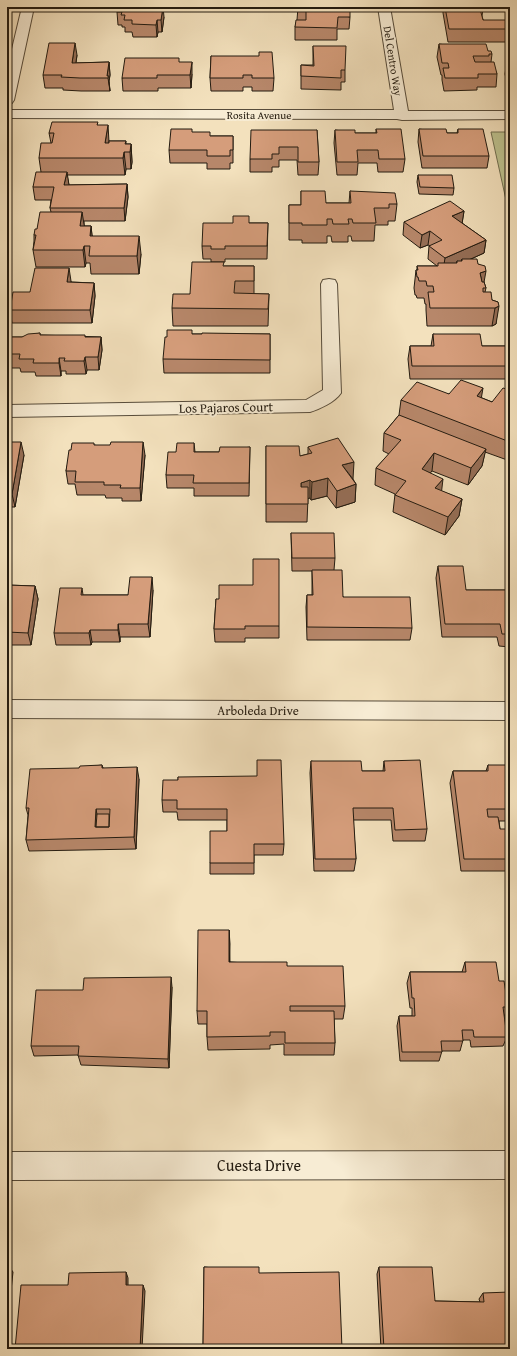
<svg xmlns="http://www.w3.org/2000/svg" width="517" height="1356" font-family="'Gentium Book Plus',serif">
<style>
.green{fill:#bdc28f;stroke:#706e50}
.lines{fill:none;stroke-linecap:round;stroke-linejoin:round}
.minor-casing{stroke:#574c3b;stroke-width:2}
.minor{fill:#f7ecd4;fill-rule:evenodd}
.wall{fill:#b7876a;stroke:#231b10}
.shaded-wall{fill:#956e56;stroke:#231b10}
.building{fill:#d59d7b;stroke:#231b10;fill-rule:evenodd}
.labels{text-anchor:middle;stroke-width:4;stroke-linejoin:round;paint-order:stroke}
.far-street-label{font-size:11px;fill:#231b10;stroke:#f7ecd4}
.street-label{font-size:13px;fill:#231b10;stroke:#f7ecd4}
.near-street-label{font-size:16px;fill:#231b10;stroke:#f7ecd4}
</style>
<rect width="100%" height="100%" fill="#f3e1bd"/>
<filter id="stains"><feTurbulence type="fractalNoise" baseFrequency=".005" numOctaves="4"/><feColorMatrix values="0 0 0 0 .2 0 0 0 0 .09 0 0 0 0 .02 0 0 0 .5 -.17"/></filter>
<radialGradient id="worn" r=".72"><stop offset=".6" stop-color="#630" stop-opacity="0"/><stop offset="1" stop-color="#630" stop-opacity=".3"/></radialGradient>
<path class="green" d="M491 132H510V218Z"/>
<g class="lines">
<g class="minor-casing">
<path id="minor" d="M22 7H34L14 100 12 103 7 104V70Z
M378 7H390L408 111H510V119L402 120 397 119 7 118V110H394Z
M329 279 335 280 337 284 341 393C335 402 320 409 310 412L7 417V405L306 400 323 390 321 284 323 280Z
M7 700 510 702V720L7 718Z
M510 1151V1179L7 1180V1152Z"/>
</g>
<use href="#minor" class="minor"/>
</g>
<path class="wall" d="M118 7 164 17 162 32H158L157 37H133L132 32H125V27H122V25H118L117 12Z
M298 7 350 17 349 29H337V40H295V27L297 20Z
M443 7 483 9 482 16 483 20 509 29 507 42H448L443 13Z
M439 44 488 51 492 54 491 62 497 74 496 87H477V90L444 91 442 80V75H441L437 57Z
M313 46 345 70V82H341V90L301 89V65H313Z
M77 55 76 63 109 62 110 75 109 81 110 91H81L63 90V88H45L43 75Z
M211 56 274 78 273 91H252V87H243V91H211L210 78Z
M179 62 192 74 191 88H158V91H123L122 78Z
M507 62H510V91H509L505 74Z
M98 125 109 141H126V144H131L132 162 131 169H126L125 175H67L69 185 127 184 128 197 125 221H84V226H91L92 236 141 254 139 274H91L90 263H86L85 267H36L33 250 34 241V235L37 229 51 212 50 208 51 200H35L33 187 41 172 39 158 51 143 49 133Z
M376 129 405 159 403 172H378L377 163H358L357 175H337L334 143 335 130 355 133H376Z
M419 129 447 133H457L458 129 489 156 487 168H422L418 142Z
M317 130 319 162 318 175H298L297 160H279V167H272V172H250V159Z
M211 136H233V163H230V169H207V163H170L169 150Z
M418 175 454 188 453 195 419 194 417 182Z
M301 191 326 203H349L350 191 397 204 395 221H388V225H375L374 241H352L351 236H348V242H332L331 236H327V243H302V240H289V205H301Z
M464 211 462 223 486 240 484 253 471 259 478 264 486 288 485 292 492 300 498 302 496 324 492 326H427L426 310V304H425L424 298H417L416 295H415L414 288 416 270H417V266H437L428 259 429 246H430L428 245 420 248 403 235 404 222Z
M249 223H268L267 259H225V262H211V259H203L202 246Z
M224 266H254V294H269L268 326H173L172 308 190 294Z
M71 281V282L94 283 95 296 92 323H12L10 310 30 292Z
M40 333V335L101 337 102 350 99 370H87L86 374H66V371H61V376H36L35 372H21L20 368H7V337H22Z
M192 334H270V373H164L163 359Z
M433 334 482 346H510V379H410L408 359 410 346H431Z
M510 390V461L485 452 482 466 468 485 432 471 430 473 441 491 462 499 459 516 445 535 393 512 395 494 375 485 376 468 389 454 383 451 384 433 399 415 401 400 449 394 482 398 492 402Z
M7 442 24 455 15 507H7Z
M194 443 195 452H219L250 447 249 496H194V488H167L166 475 176 452Z
M94 445 145 455 141 501H122V498H106L105 495H77L75 484H68L66 471 71 450Z
M266 446 300 456 308 454V447L353 479 356 484 355 502 336 508 327 496 311 500 310 498H308L307 522H266Z
M291 533 335 558 334 570 343 597 412 628 410 640H307L306 607 307 595H312V571H292Z
M438 566 466 590H510V647L499 646 497 637H442L436 578Z
M7 585 35 586 38 599 31 645H7Z
M82 588 83 595H128L153 590 150 637H120V642H92L91 645H56L54 633Z
M216 599 279 626V638H245V642H215L214 629Z
M311 761 362 771H383L384 761 427 829 425 841H393L391 820H353L356 859 354 871H314L310 773Z
M102 765 103 768 139 779 136 849 29 851 26 840 28 815 26 808 79 768Z
M488 765 508 771H510V821H499L500 829 510 856V861L507 871H461L450 783 453 771H486Z
M178 777 284 844 283 855H254V874H210V863L227 831V820H178L177 812H163L162 800 178 780Z
M229 930 230 962 287 966 345 1006 343 1019H334L335 1043 334 1055H284V1044L270 1045V1049L208 1050 207 1037V1024H198L197 1011Z
M465 962 499 981 508 1007 504 1017 507 1037 503 1046 471 1047 470 1040H463L460 1051H442L439 1061H400L397 1026 399 1016H412V1008H410L407 983 410 972H462Z
M172 987 169 1068 81 1065 78 1055 34 1056 31 1046 83 990Z
M204 1267 259 1273 342 1349H203Z
M379 1267 435 1301 480 1302 479 1299 483 1293 510 1349H381L377 1274Z"/>
<path class="shaded-wall" d="M163 7 164 17 162 32 161 20Z
M157 20 158 32 157 37 156 25Z
M75 43 77 55 74 75 72 63Z
M109 62 110 75 109 81 110 91 108 78 107 76Z
M192 62V74L191 88 190 75Z
M108 125 109 142 107 158 105 143Z
M131 144 132 162 131 169 130 152Z
M124 152 126 169 125 175 123 158Z
M67 172 69 185 66 198 64 185Z
M127 184 128 197 125 221 124 208Z
M464 211 462 224 452 216Z
M82 212 85 230 80 226Z
M91 226 93 244 90 236Z
M430 231 428 245 420 248 422 235Z
M139 236 141 254 139 274 137 256Z
M486 240 484 253 462 263V259L461 263 457 261 456 265 443 271 445 258Z
M84 246 86 263 85 267 83 250Z
M69 268 71 281 69 296 67 282Z
M486 271 483 288 480 273Z
M94 283 95 296 92 323 90 310Z
M499 306 496 324 492 326 495 308Z
M101 337 102 350 99 370 98 357Z
M85 357 87 370 86 374 84 361Z
M59 358 61 371V376L59 363Z
M483 388 480 406 477 396Z
M21 442 24 455 15 507 12 494Z
M143 442 145 455 141 501 140 488Z
M486 449 482 466 468 485 471 468Z
M434 453 432 471 419 487 422 469Z
M354 462 353 479 342 465Z
M328 478 327 496 311 500 312 482Z
M443 479 441 496 435 488Z
M310 480V498L301 500V483Z
M356 484 355 502 336 508 337 491Z
M462 499 459 516 445 535 448 517Z
M152 577 153 590 150 637 148 624Z
M35 586 38 599 31 645 28 633Z
M118 624 120 637V642L118 630Z
M90 630 92 642 91 645 89 633Z
M137 767 139 779 136 849 134 837Z
M96 809 98 820 96 832 97 838 95 827Z
M229 930 230 944 229 976Z
M171 977 172 987 169 1068 168 1059Z
M8 1265 13 1272 7 1328V1279Z
M126 1272 128 1278V1291L126 1285Z
M143 1285 145 1291 142 1349H140Z"/>
<path class="building" d="M118 7H163L161 20H157L156 25 132 24V20H124L125 15H121L122 12H117Z
M298 7H350V17H338L337 28 295 27 296 20H306V8H298Z
M445 7H482L483 9H480L483 20H507L509 29H449Z
M49 43H75L72 63 109 62 107 76H109L108 78H80L61 77 62 75H43Z
M439 44H486L488 51H491L492 54H489V56H473L475 62H494L497 74H478V78H445L443 68H449L448 63H442Z
M313 46H346L345 70H341V78L301 76V65L314 66Z
M259 52H272L274 78H252V75H243V78H210L211 56H259Z
M125 58H179V62H192L190 75H157V78H122Z
M507 62H510V75Z
M52 122H98L97 125H108L105 143H109V141H126L125 144H131L130 152H124L123 158H39L41 143H52L54 133H49Z
M171 129H192V132H210V136H233V150H230V156H207V150H169Z
M376 129H401L405 159H379L378 150H357L358 162H337L335 130H355V133H377Z
M419 129H446L447 133H458V129H483L489 156H423Z
M251 130H317L319 162H298V147H279V154H272V159H250Z
M36 172H67L64 185 127 184 124 208H50L54 187H33Z
M418 175H452L454 188 420 187Z
M301 191H325L326 203H351L350 191 395 193 397 204H389V208H374L376 223H353L352 219H348L349 224H333L332 219H327V225H302V223H289V205H301Z
M450 201 464 211 452 216 486 240 445 258 429 246 442 240 430 231 422 235 404 222Z
M40 212H82L80 226H91L90 236H139L137 256H89L90 246H84L83 250H33L36 235H34L35 229H37Z
M233 216H249V223H268L267 246H225V249H211V246H202L203 223H233Z
M462 259H477L478 264 485 266 486 271 480 273 482 282H484L486 288H483V292H491L492 300 498 302 499 306 495 308H430L428 292H434L433 286H427L426 281H419L418 277H417L416 270H418L417 266H438V263H457V261H462Z
M192 262H224L223 266H254V281H235L234 293 269 294 268 309 172 308 173 294H190Z
M35 268H69L67 282 94 283 90 310H10L13 292H30Z
M167 330H192V334H202V333L270 334V360L163 359 165 337H167Z
M40 333V335H85V337H101L98 357H85L84 361H64L65 358H59V363H33L34 359H19L20 354H7V337H22L28 334Z
M433 334H480L482 346H510V366H412L410 346H434Z
M461 380 483 388 477 396 492 402 503 388 510 390V442L401 400 417 382 449 394Z
M399 415 486 449 471 468 434 453 422 469 443 479 435 488 462 499 448 517 395 495 406 481 376 468 401 440 384 433Z
M338 438 354 462 342 465 356 484 337 491 328 478 312 482 310 480 301 483V487H308V504H266V446H299L300 456 312 453 308 447Z
M7 442H21L12 494H7Z
M111 442H143L140 488H120L121 485H104V482H75L76 471H66L69 450H71L72 443H94V445H110Z
M177 443H194V452H219L220 447H250L249 483H193L194 475H166L168 452H176Z
M291 533H334L335 558H292Z
M253 559H279V626H245V629H214L216 599H219V585H253Z
M438 566H463L466 590H510V634H502L500 624H445Z
M312 570H342L343 597H410L412 628 307 627V595H313Z
M130 577H152L148 624H118V630H90L89 633H54L60 588H82L81 595H128Z
M7 585 35 586 28 633 7 632Z
M257 760H281L284 844H254V863H210V831H227V809H177V800H162L163 780H178V777L257 776Z
M420 760 427 829 395 830 393 808H353L356 859H315L311 761H361L362 771H385L384 761Z
M102 765V768L137 767 134 837 26 840 29 808H26L30 769 79 768 80 766ZM96 809H110L109 827H95Z
M488 765H507L508 771H510V809H487L488 817H498L500 829H506L510 859H464L453 771H488Z
M97 814H109V827H96Z
M198 930H229V962H287V966H343L345 1006H290V1011H334L335 1043H285V1032H270V1036L207 1037V1011H197Z
M465 962H496L499 981H504L508 1007H503L507 1037H474L473 1030H462L463 1041H441L442 1052H402L399 1016H415L414 998H412L410 972H466Z
M171 977 168 1059 78 1056 79 1046H31L36 990H83L84 978Z
M7 1265H8L7 1279Z
M204 1267H259V1273L339 1272 342 1349H271V1347L203 1348Z
M379 1267H432L435 1301 484 1302 483 1293 510 1292V1349H384Z
M126 1272V1285H143L140 1349H15L21 1285H68L69 1273Z"/>
<g class="labels">
<g class="far-street-label">
<text transform="translate(393 61) rotate(81)" y="4">Del Centro Way</text>
<text x="259" y="119">Rosita Avenue</text>
</g>
<g class="street-label">
<text transform="translate(226 407) rotate(-1)" y="5">Los Pajaros Court</text>
<text x="258" y="715">Arboleda Drive</text>
</g>
<g class="near-street-label">
<text x="259" y="1171">Cuesta Drive</text>
</g>
</g>
<rect width="517" height="1356" fill="none" stroke="#f3e1bd" stroke-width="24"/>
<rect x="8" y="8" width="501" height="1340" fill="none" stroke="#231b10" stroke-width="2"/>
<rect x="12" y="12" width="493" height="1332" fill="none" stroke="#231b10"/>
<rect width="100%" height="100%" filter="url(#stains)"/>
<rect width="100%" height="100%" fill="url(#worn)"/>
</svg>
